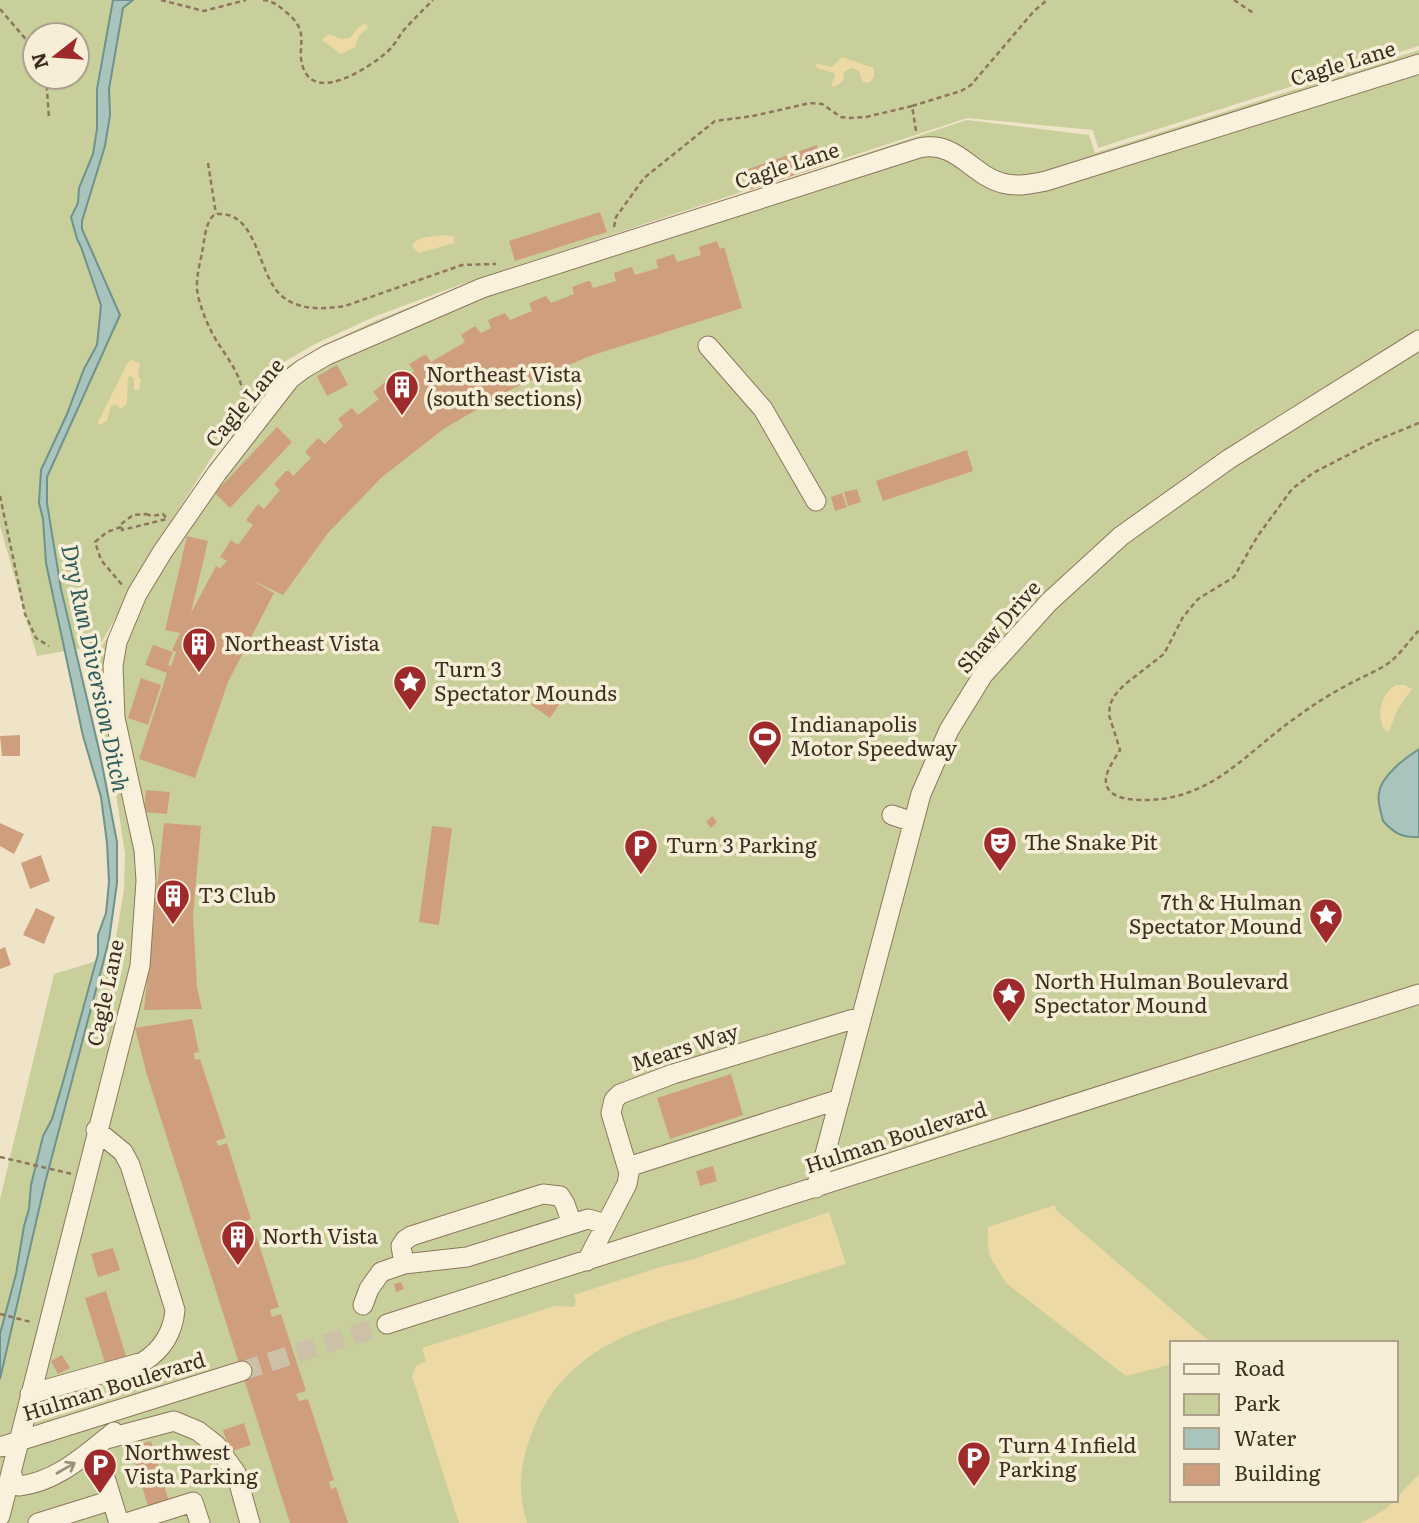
<svg xmlns="http://www.w3.org/2000/svg" width="1419" height="1523" font-family="Literata,serif">
<style>
.green{fill:#c9cf9b;fill-rule:evenodd}
.sand{fill:#ecd9a5}
.water{fill:#a9c4bc;stroke:#6f938a;stroke-width:2}
.building{fill:#cf9f7d}
.lines{fill:none;stroke-linecap:round;stroke-linejoin:round}
.minor-tunnel{stroke:#ccc0a6;stroke-width:19;stroke-dasharray:19 10;stroke-linecap:butt}
.minor-casing{stroke:#8d765c;stroke-width:21}
.path{stroke:#8d765c;stroke-width:2.5;stroke-dasharray:5 3.5;stroke-linecap:butt}
.minor{stroke:#faf1dc;stroke-width:19}
.oneway{stroke:#9c907e}
.labels{text-anchor:middle;stroke-width:7;stroke-linejoin:round;paint-order:stroke}
.street-label{font-size:21px;fill:#3d2e20;stroke:#f7eed8}
.poi-label{font-size:21px;fill:#3d2e20;stroke:#f7eed8;text-anchor:start}
.water-label{font-size:23px;font-style:italic;fill:#2f5d5a;stroke:#f7eed8}
</style>
<rect width="100%" height="100%" fill="#f0e4c8"/>
<path class="green" d="M0 0H1419V46L1098 148 1093 130 967 118 465 283 376 316 315 344 265 373 167 528 100 645 37 656 0 526ZM35 35H77V77H35Z
M1419 50V1523H0V1199L54 974 113 956 124 889 125 854 116 794 96 698 95 657 268 378 318 348 377 320 466 285 967 120 1089 135 1095 153ZM1172 1343H1396V1500H1172Z"/>
<path class="sand" d="M366 23 368 28 359 36 355 47 341 54 322 40 329 34 341 39 350 38 359 27Z
M842 57 874 68V77L870 82 863 83 859 71 851 68 844 72 843 81 834 87 831 85 835 77 834 73 817 68 815 63 832 67Z
M446 235 454 237V243L419 253 412 246C418 235 434 237 446 235Z
M131 360 140 363 138 375 141 380 139 390H134V379L131 376 128 377 127 404 121 409 116 404 111 406 107 421 99 425 98 422 127 364Z
M1397 685H1405L1412 689 1398 709 1388 733C1374 721 1380 692 1397 685Z
M1055 1205 1056 1210 1211 1343H1172V1364L1126 1376 1006 1283 990 1257 988 1246V1227Z
M829 1212 846 1264C803 1277 761 1291 718 1304 643 1328 569 1344 535 1425 521 1458 516 1488 527 1523H459L412 1376 416 1366 426 1361 422 1348 555 1306 574 1307 576 1301 574 1295 660 1267 691 1260Z
M1419 1474V1523H1361L1386 1509Z"/>
<path class="water" d="M113 0H133L123 8 109 89 110 115 105 146 82 221V229L120 315 47 477V503L61 589 100 754 117 842V883L109 940 45 1183 0 1379V1334L16 1274 24 1226 29 1209 31 1185 43 1136 52 1119 63 1082 98 954V935L106 913 109 882 107 843 101 797 83 736 46 563 43 519 39 503 41 470 67 414 84 369 97 345 101 305 81 247 77 239 71 217 78 203 79 188 93 154 97 129V89Z
M1419 749V837C1402 838 1394 833 1383 821 1381 812 1377 802 1379 793 1381 776 1405 758 1419 749Z"/>
<path class="building" d="M817 145 823 166 749 190 743 171Z
M600 212 607 232 515 261 509 241Z
M717 241 720 249 724 247 742 308 590 356 514 388 445 428 382 477 328 533 283 595 250 579 274 593 228 682 195 778 139 759 167 673 145 665 153 645 173 652 168 665 171 666 176 652 172 650 180 633 165 630 187 536 208 541 191 613 216 566 220 568 227 561 220 557 231 540 238 545 253 525 246 520 258 504 264 509 280 490 274 484 286 471H289L293 476 311 458 305 452 318 438 325 444 343 426 338 419 352 408 358 415 379 399 373 392 386 381 393 387 414 371 409 364 424 355H426L431 362 465 342 461 335 475 326 481 333 491 328 488 320 505 313 510 320 532 311 529 303 546 296 551 303 574 294 572 287 588 281H590L593 288 616 281 614 273 630 267H632L635 275 658 268 656 260 674 254 677 262 701 255 699 247Z
M337 365 348 385 327 396 317 376Z
M277 427 292 442 230 508 215 493Z
M967 450 973 471 883 501 876 481Z
M857 489 861 502 848 506 844 492Z
M842 493 847 507 835 511 831 497Z
M141 678 161 685 148 725 128 718Z
M544 686 563 699 550 718 531 705Z
M20 735V756H2L0 736Z
M146 790 170 792 167 814 144 812Z
M712 816 717 822 711 828 706 822Z
M0 823 24 834 14 854 0 846Z
M164 823 201 826 193 915 197 987 202 1009 144 1010Z
M432 826 452 828 439 925 419 922Z
M41 855 50 881 30 889 21 863Z
M36 908 55 917 44 944 23 935Z
M5 947 11 965 0 969V949Z
M192 1019 199 1052 194 1053 195 1060 200 1059 226 1138 216 1141 218 1146 227 1143 251 1219 246 1221 248 1227 253 1226 279 1307 270 1310 272 1317 281 1314 306 1391 296 1394 299 1401 308 1399 334 1480 329 1482 331 1489 336 1487 348 1523H290L147 1075 135 1028Z
M731 1074 743 1115 670 1139 657 1098Z
M713 1166 717 1181 700 1186 696 1171Z
M113 1248 120 1270 98 1277 91 1254Z
M401 1282 404 1289 396 1292 394 1284Z
M106 1291 126 1356 105 1363 85 1298Z
M62 1355 70 1368 58 1374 51 1361Z
M244 1423 251 1445 230 1452 223 1430Z
M151 1441 169 1502 149 1509 130 1447Z"/>
<g class="lines">
<path class="minor-tunnel" d="M242 1371 387 1324"/>
<g class="minor-casing">
<path id="minor" d="M708 346 763 409 816 501
M892 815 913 822
M628 1167 840 1099
M816 1188 921 794 949 730 983 675 1049 602 1121 536 1229 459 1419 340
M587 1261 627 1184 629 1173 611 1113 614 1100 620 1094 673 1074 860 1017
M404 1264 401 1246 405 1240 411 1236 543 1194 560 1196 565 1204 572 1224
M363 1305 369 1289 381 1272 404 1264 467 1257 588 1219 606 1224
M387 1324 1419 994
M30 1394 143 1362C162 1350 173 1332 175 1310L130 1165 123 1152 96 1130
M106 1439 174 1421 198 1431 216 1445 236 1473 250 1523
M0 1447 242 1371
M96 1448 119 1523
M11 1472 14 1481 19 1486C57 1482 86 1454 114 1432
M0 1516 140 966 146 881 144 850 115 718 113 666 117 642 137 594 163 551 217 473 290 379 303 369 327 355 482 288 919 148C957 140 970 174 1002 183 1018 187 1031 184 1046 181L1419 64
M38 1523 112 1500
M126 1523 193 1502 200 1523"/>
</g>
<path class="path" d="M161 0 204 11 246 0
M263 0C273 1 279 6 286 12 313 34 294 46 304 70 318 102 371 66 387 52 394 46 398 38 403 31 413 20 423 10 433 0
M1234 0 1255 14
M0 9 35 50
M46 77 49 118
M916 131 912 106 961 91 971 85 1034 11 1047 0
M208 163 216 214
M614 227 616 217 644 178 715 121 753 116 810 103 822 104 841 117 850 118 866 117 912 106
M237 418C254 390 231 364 216 340 208 326 202 312 198 296 195 282 199 267 202 253 204 243 205 225 212 217 215 213 218 214 222 214 259 216 258 278 283 297 301 311 324 309 345 306L462 265 496 264
M1419 423 1375 441 1313 473 1292 489 1257 537 1234 577 1198 599 1183 617 1164 654 1124 685 1115 695 1110 704 1109 715 1120 750C1113 762 1097 781 1112 793 1121 800 1136 800 1148 800 1215 798 1247 751 1298 716 1317 702 1337 690 1357 680 1368 674 1381 669 1390 662 1401 653 1410 640 1419 630
M0 496 25 614 36 638 49 646
M146 514 152 516 163 514 167 519 122 530 121 524 133 515Z
M121 527 107 532 95 542 101 560 123 586
M90 643 100 639
M0 1157 72 1174
M0 1314 31 1322"/>
<use href="#minor" class="minor"/>
</g>
<defs><path id="oneway-shaft" d="M-6 0H5M1.5-3L5.5 0L1.5 3" fill="none" stroke-width="1.6" stroke-linecap="round" stroke-linejoin="round" transform="scale(1.75)"/></defs>
<use class="oneway" href="#oneway-shaft" transform="translate(66 1468) rotate(-30)"/>
<defs>
<g id="building-pin" transform="scale(1.75)"><path d="M0 17L-7.5 6A9.5 9.5 0 1 1 7.5 6Z" fill="#9e2a2b" stroke="#f7eed8"/><path d="M-4-6H4V6H1V3H-1V6H-4ZM-2.5-4.3h1.7v1.8h-1.7ZM.8-4.3h1.7v1.8H.8ZM-2.5-1h1.7V.8h-1.7ZM.8-1h1.7V.8H.8Z" fill="#fff"/></g>
<g id="sight-pin" transform="scale(1.75)"><path d="M0 17L-7.5 6A9.5 9.5 0 1 1 7.5 6Z" fill="#9e2a2b" stroke="#f7eed8"/><path d="M0-6L1.8-2.2L6-1.7L2.9 1.2L3.7 5.4L0 3.3L-3.7 5.4L-2.9 1.2L-6-1.7L-1.8-2.2Z" fill="#fff"/></g>
<g id="stadium-pin" transform="scale(1.75)"><path d="M0 17L-7.5 6A9.5 9.5 0 1 1 7.5 6Z" fill="#9e2a2b" stroke="#f7eed8"/><path d="M0-5a6.5 5 0 1 0 0 10a6.5 5 0 1 0 0-10ZM-3.5-1.8h7v3.6h-7Z" fill="#fff"/></g>
<g id="theatre-pin" transform="scale(1.75)"><path d="M0 17L-7.5 6A9.5 9.5 0 1 1 7.5 6Z" fill="#9e2a2b" stroke="#f7eed8"/><path d="M-5-5.5Q0-4 5-5.5V0Q5 5 0 6Q-5 5-5 0ZM-3.3-2.5H-1v1.5H-3.3ZM1-2.5H3.3v1.5H1ZM-2.8 1Q0 5.5 2.8 1Z" fill="#fff"/></g>
<g id="parking-pin" transform="scale(1.75)"><path d="M0 17L-7.5 6A9.5 9.5 0 1 1 7.5 6Z" fill="#9e2a2b" stroke="#f7eed8"/><path d="M-3.5-5.5H1a3.5 3.5 0 0 1 0 7H-1V5.5H-3.5ZM-1-3.4V-.6H.8a1.4 1.4 0 0 0 0-2.8Z" fill="#fff"/></g>
</defs>
<g fill-rule="evenodd">
<use href="#building-pin" x="402" y="387"/>
<use href="#building-pin" x="199" y="644"/>
<use href="#sight-pin" x="410" y="682"/>
<use href="#stadium-pin" x="765" y="737"/>
<use href="#theatre-pin" x="1000" y="843"/>
<use href="#parking-pin" x="641" y="846"/>
<use href="#building-pin" x="173" y="896"/>
<use href="#sight-pin" x="1326" y="915"/>
<use href="#sight-pin" x="1009" y="994"/>
<use href="#building-pin" x="238" y="1237"/>
<use href="#parking-pin" x="974" y="1458"/>
<use href="#parking-pin" x="100" y="1465"/>
</g>
<g class="labels">
<g class="street-label">
<text transform="translate(1343 64) rotate(-17)" y="7">Cagle Lane</text>
<text transform="translate(787 166) rotate(-18)" y="7">Cagle Lane</text>
<text transform="translate(245 403) rotate(-50)" y="7">Cagle Lane</text>
<text transform="translate(999 627) rotate(-49)" y="7">Shaw Drive</text>
<text transform="translate(106 993) rotate(-78)" y="7">Cagle Lane</text>
<text transform="translate(685 1048) rotate(-18)" y="7">Mears Way</text>
<text transform="translate(896 1138) rotate(-18)" y="7">Hulman Boulevard</text>
<text transform="translate(114 1387) rotate(-17)" y="7">Hulman Boulevard</text>
</g>
<g class="poi-label">
<text x="426" y="382">Northeast Vista<tspan x="426" dy="24">(south sections)</tspan></text>
<text x="224" y="651">Northeast Vista</text>
<text x="434" y="677">Turn 3<tspan x="434" dy="24">Spectator Mounds</tspan></text>
<text x="790" y="732">Indianapolis<tspan x="790" dy="24">Motor Speedway</tspan></text>
<text x="1024" y="850">The Snake Pit</text>
<text x="666" y="853">Turn 3 Parking</text>
<text x="198" y="903">T3 Club</text>
<text x="1302" y="910" text-anchor="end">7th &amp; Hulman<tspan x="1302" dy="24">Spectator Mound</tspan></text>
<text x="1034" y="989">North Hulman Boulevard<tspan x="1034" dy="24">Spectator Mound</tspan></text>
<text x="262" y="1244">North Vista</text>
<text x="998" y="1453">Turn 4 Infield<tspan x="998" dy="24">Parking</tspan></text>
<text x="124" y="1460">Northwest<tspan x="124" dy="24">Vista Parking</tspan></text>
</g>
<g class="water-label">
<text transform="translate(95 668) rotate(78)" y="8">Dry Run Diversion Ditch</text>
</g>
</g>
<rect x="1170" y="1341" width="228" height="161" fill="#f7eed8" stroke="#ada18e" stroke-width="2"/>
<rect x="1184" y="1364" width="35" height="10" fill="#faf1dc" stroke="#ada18e" stroke-width="2"/>
<text x="1234" y="1376" font-size="21" fill="#3d2e20">Road</text>
<rect x="1184" y="1394" width="35" height="21" fill="#c9cf9b" stroke="#ada18e" stroke-width="2"/>
<text x="1234" y="1411" font-size="21" fill="#3d2e20">Park</text>
<rect x="1184" y="1428" width="35" height="21" fill="#a9c4bc" stroke="#ada18e" stroke-width="2"/>
<text x="1234" y="1446" font-size="21" fill="#3d2e20">Water</text>
<rect x="1184" y="1464" width="35" height="21" fill="#cf9f7d" stroke="#ada18e" stroke-width="2"/>
<text x="1234" y="1481" font-size="21" fill="#3d2e20">Building</text>
<g transform="translate(56 56) rotate(253)"><circle r="33" fill="#f7eed8" stroke="#ada18e" stroke-width="2"/>
<path d="M0-5L12 26L0 18L-12 26Z" fill="#9e2a2b"/>
<text y="-10" font-size="19" font-weight="bold" text-anchor="middle" fill="#3d2e20">N</text>
</g>
</svg>
